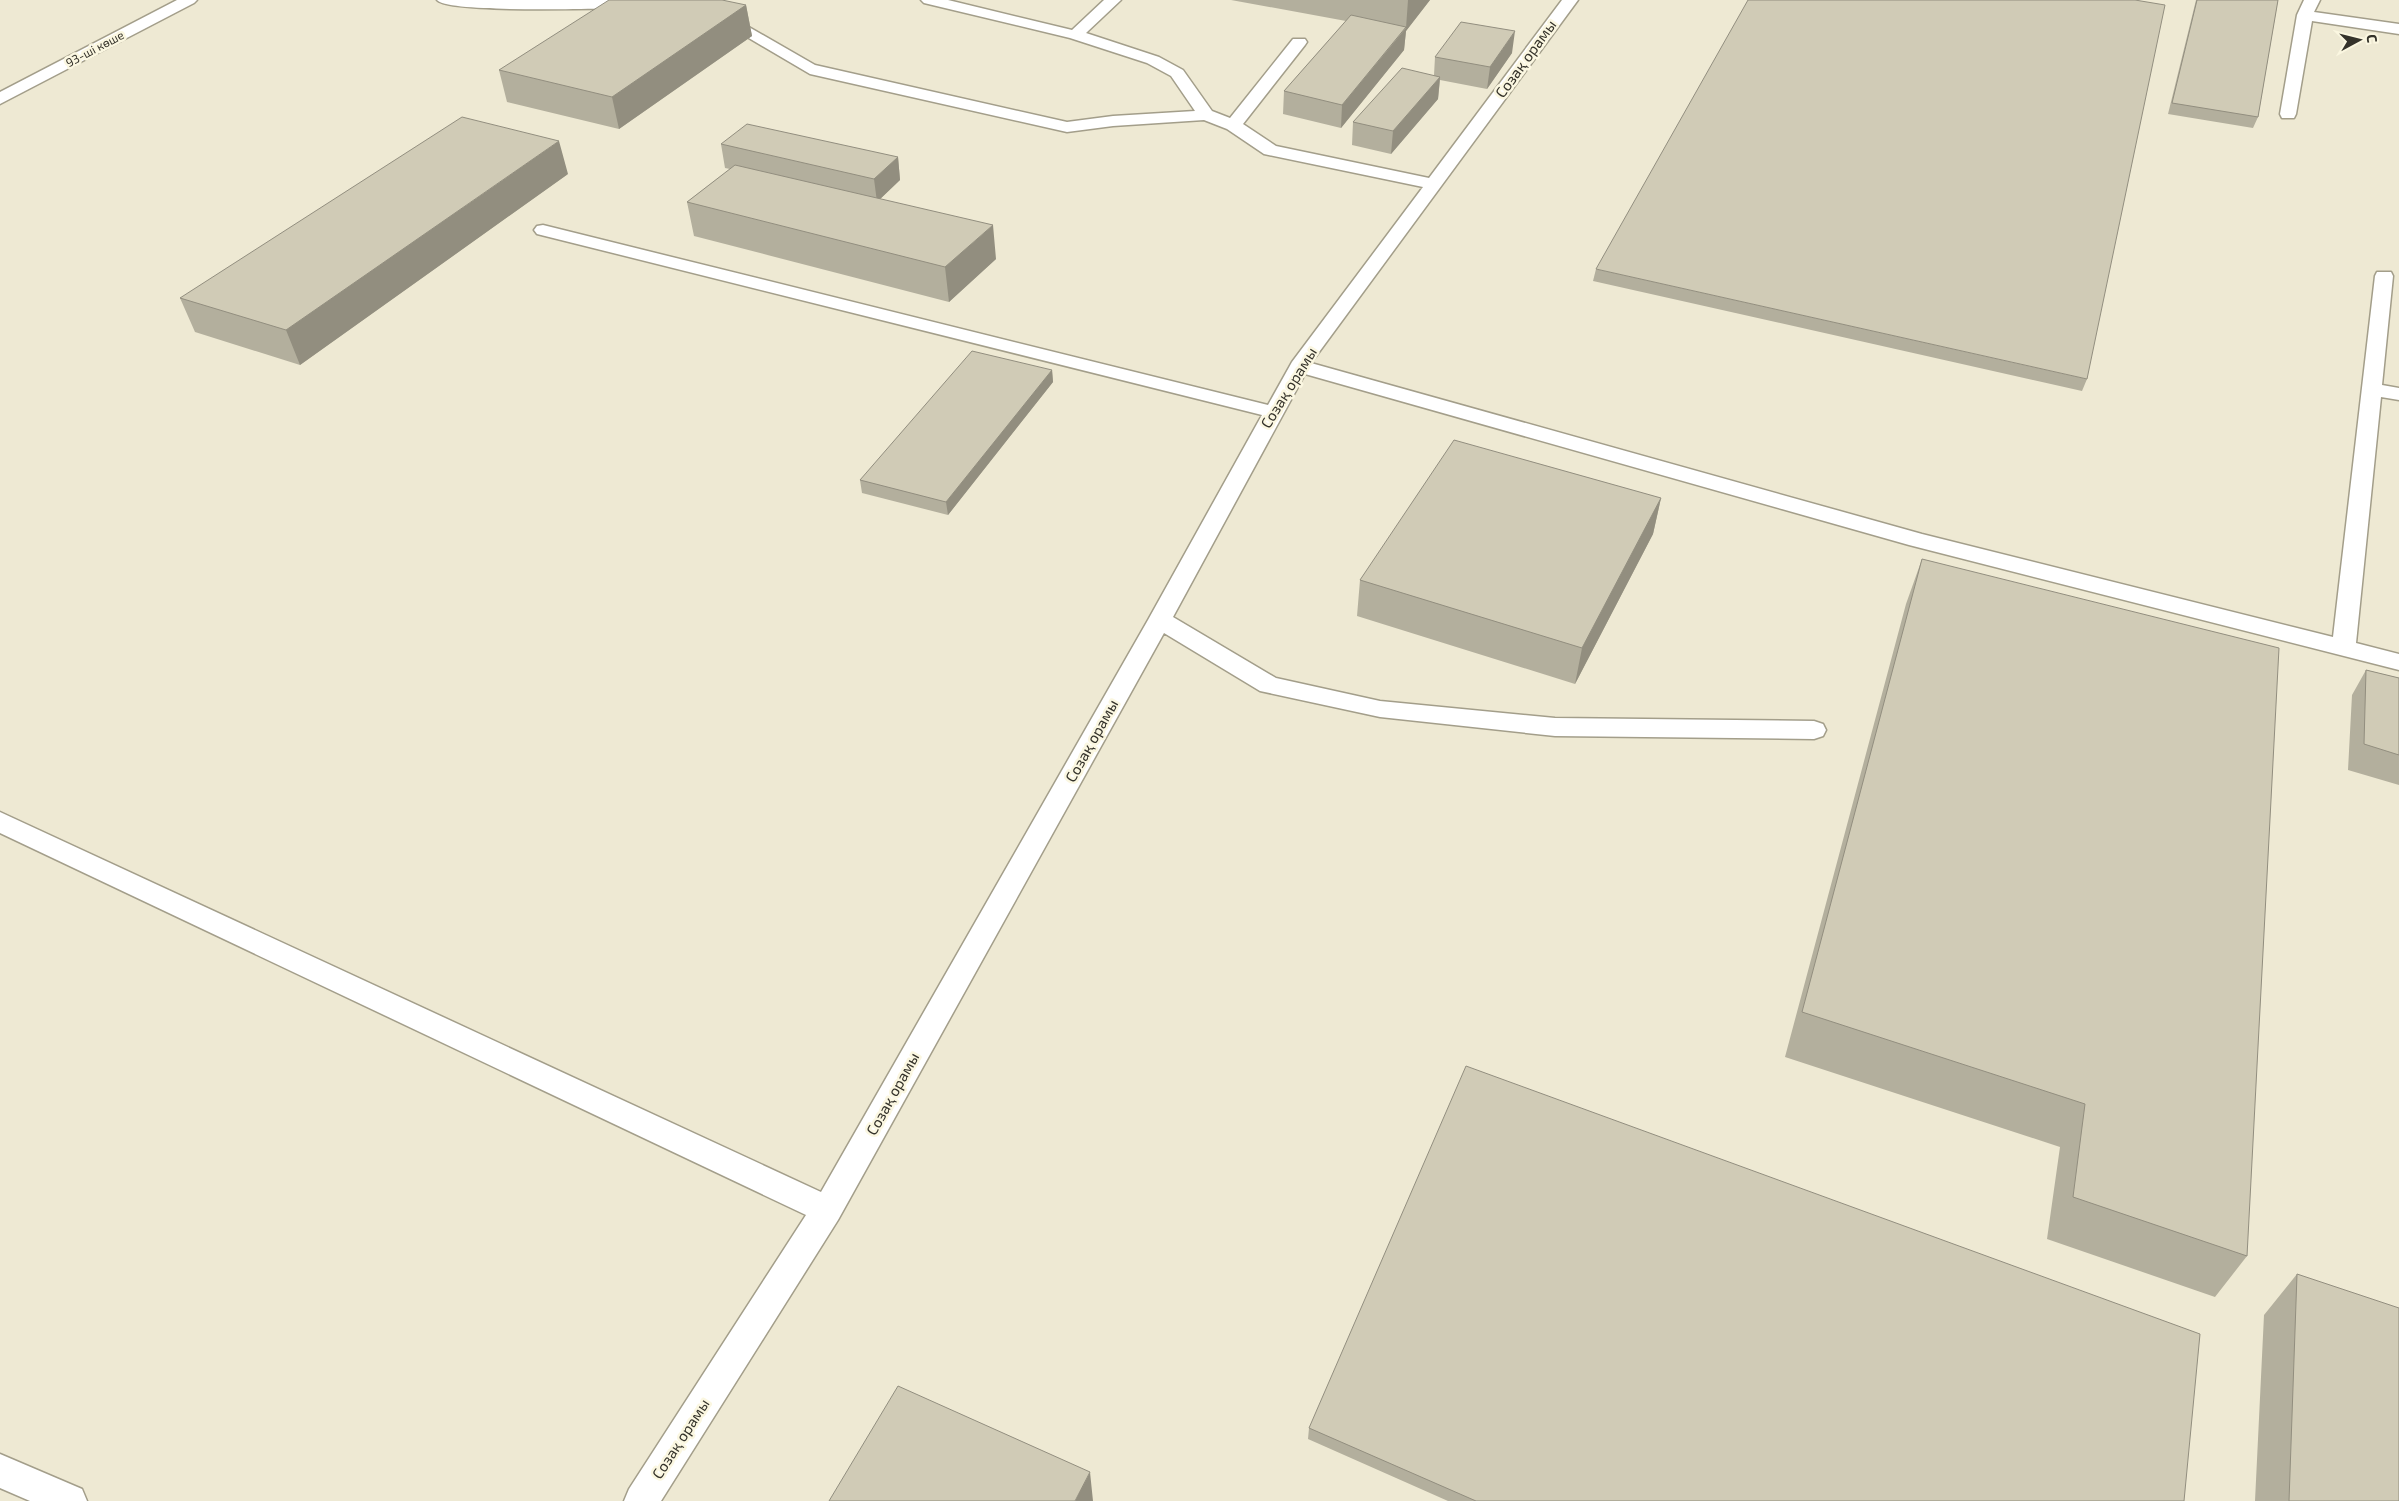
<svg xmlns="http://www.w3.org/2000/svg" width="2399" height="1501" font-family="'Exo 2',sans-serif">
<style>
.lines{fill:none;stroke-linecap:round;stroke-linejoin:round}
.lane-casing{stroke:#a39e8a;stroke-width:3}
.lane{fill:#fff;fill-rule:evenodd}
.wall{fill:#b3af9d}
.shaded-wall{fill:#928e7f}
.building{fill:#d0cbb6;stroke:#928e7f}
.labels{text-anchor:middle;stroke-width:5;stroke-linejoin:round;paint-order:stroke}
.far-street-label{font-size:12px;fill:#34322a;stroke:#fbf7e1}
.street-label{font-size:15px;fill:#34322a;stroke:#fbf7e1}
</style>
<rect width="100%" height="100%" fill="#eee9d3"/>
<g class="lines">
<g class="lane-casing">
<path id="lane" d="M177 0H197L194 3 0 104V92Z
M437 0H644L646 3 638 8C612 8 447 14 437 0Z
M921 0H948L1072 30 1104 0H1121L1086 33 1159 57 1183 70 1212 111 1230 118 1293 39H1305L1307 42 1305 45 1243 124 1276 146 1429 178 1562 0H1578L1311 363 1922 534 2333 637 2375 276 2377 272H2391L2393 276 2382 385 2399 388V400L2381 397 2356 643 2399 654V670L1909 545 1305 374 1173 617 1276 678 1380 701 1555 718 1814 721 1823 724 1826 730 1823 736 1814 739 1555 736 1380 717 1260 691 1164 633 838 1220 661 1501H624L629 1489 806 1215 0 833V812L821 1192 1148 620 1262 415 537 234 534 230 537 226 543 225 1268 405 1292 362 1423 187 1264 154 1227 129 1204 120 1113 126 1067 132 810 74 715 18 723 13 728 15 815 65 1067 122 1113 116 1195 111 1171 76 1147 63 1070 38 924 3Z
M2304 0H2320L2314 12 2399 24V34L2312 21 2296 114 2294 118H2282L2280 114 2297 15Z
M0 1454 82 1489 87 1501H30L0 1488Z"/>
</g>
<use href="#lane" class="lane"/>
</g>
<path class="wall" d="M1231 0H1430L1406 31 1404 50 1341 128 1283 114 1284 91 1346 21Z
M2196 0H2278L2258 117 2253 128 2168 114Z
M746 5 752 36 619 129 507 102 499 70Z
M1512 53 1487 89 1440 80 1438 99 1391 154 1352 145 1353 122 1434 75 1435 57Z
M721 144 898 157 900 180 880 199 996 259 949 302 694 236 687 202 730 169 725 168Z
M568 174 300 365 195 332 180 298Z
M1596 269 2087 379 2082 391 1593 281Z
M1052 370 1053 382 948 515 862 493 860 480Z
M1661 498 1653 534 1575 684 1357 616 1360 580Z
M1922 559 2247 1256 2215 1297 2047 1239 2060 1147 1785 1057 1906 604Z
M2366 670 2399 678V785L2348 770 2352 695Z
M2297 1274 2399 1501H2255L2264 1315Z
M1309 1428 2184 1501H1448L1308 1439Z"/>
<path class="shaded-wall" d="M1408 0H1430L1406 31 1404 50 1341 128 1342 105 1406 28Z
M746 5 752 36 619 129 612 97Z
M1515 31 1512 53 1487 89 1490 67Z
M1440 77 1438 99 1391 154 1393 131Z
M559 141 568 174 300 365 286 330Z
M898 157 900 180 877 202 874 179Z
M993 225 996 259 949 302 945 267Z
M1052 370 1053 382 948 515 946 502Z
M1661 498 1653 534 1575 684 1582 648Z
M1090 1472 1093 1501H1075Z"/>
<path class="building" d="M609 0H722L746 5 612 97 499 70Z
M1748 0H2135L2165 5 2087 379 1596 269Z
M2197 0H2278L2258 117 2172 103Z
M1351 15 1406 27 1342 105 1284 91Z
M1461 22 1515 31 1490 67 1435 57Z
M1402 68 1440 77 1393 131 1353 122Z
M462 117 559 141 286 330 180 298Z
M747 124 898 157 874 179 721 144Z
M735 165 993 225 945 267 687 202Z
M972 351 1052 370 946 502 860 480Z
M1454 440 1661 498 1582 648 1360 580Z
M1922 559 2279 648 2247 1256 2073 1197 2085 1104 1802 1012Z
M2366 670 2399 678V755L2364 744Z
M1466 1066 2200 1334 2184 1501H1476L1309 1428Z
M2297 1274 2399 1308V1501H2289Z
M898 1386 1090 1472 1075 1501H829Z"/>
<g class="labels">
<g class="far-street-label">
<text transform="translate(95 49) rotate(-28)" y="4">93-ші көше</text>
</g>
<g class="street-label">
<text transform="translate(1526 59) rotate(-54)" y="5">Созақ орамы</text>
<text transform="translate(1289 388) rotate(-58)" y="5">Созақ орамы</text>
<text transform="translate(1092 741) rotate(-61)" y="5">Созақ орамы</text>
<text transform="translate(893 1094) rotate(-61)" y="5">Созақ орамы</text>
<text transform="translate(681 1439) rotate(-57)" y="5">Созақ орамы</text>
</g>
</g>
<g transform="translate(2359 40) rotate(83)" stroke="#fbf7e1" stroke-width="4" paint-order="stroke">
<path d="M0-4L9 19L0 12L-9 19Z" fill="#34322a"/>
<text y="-8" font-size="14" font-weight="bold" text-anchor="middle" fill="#34322a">С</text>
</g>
</svg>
